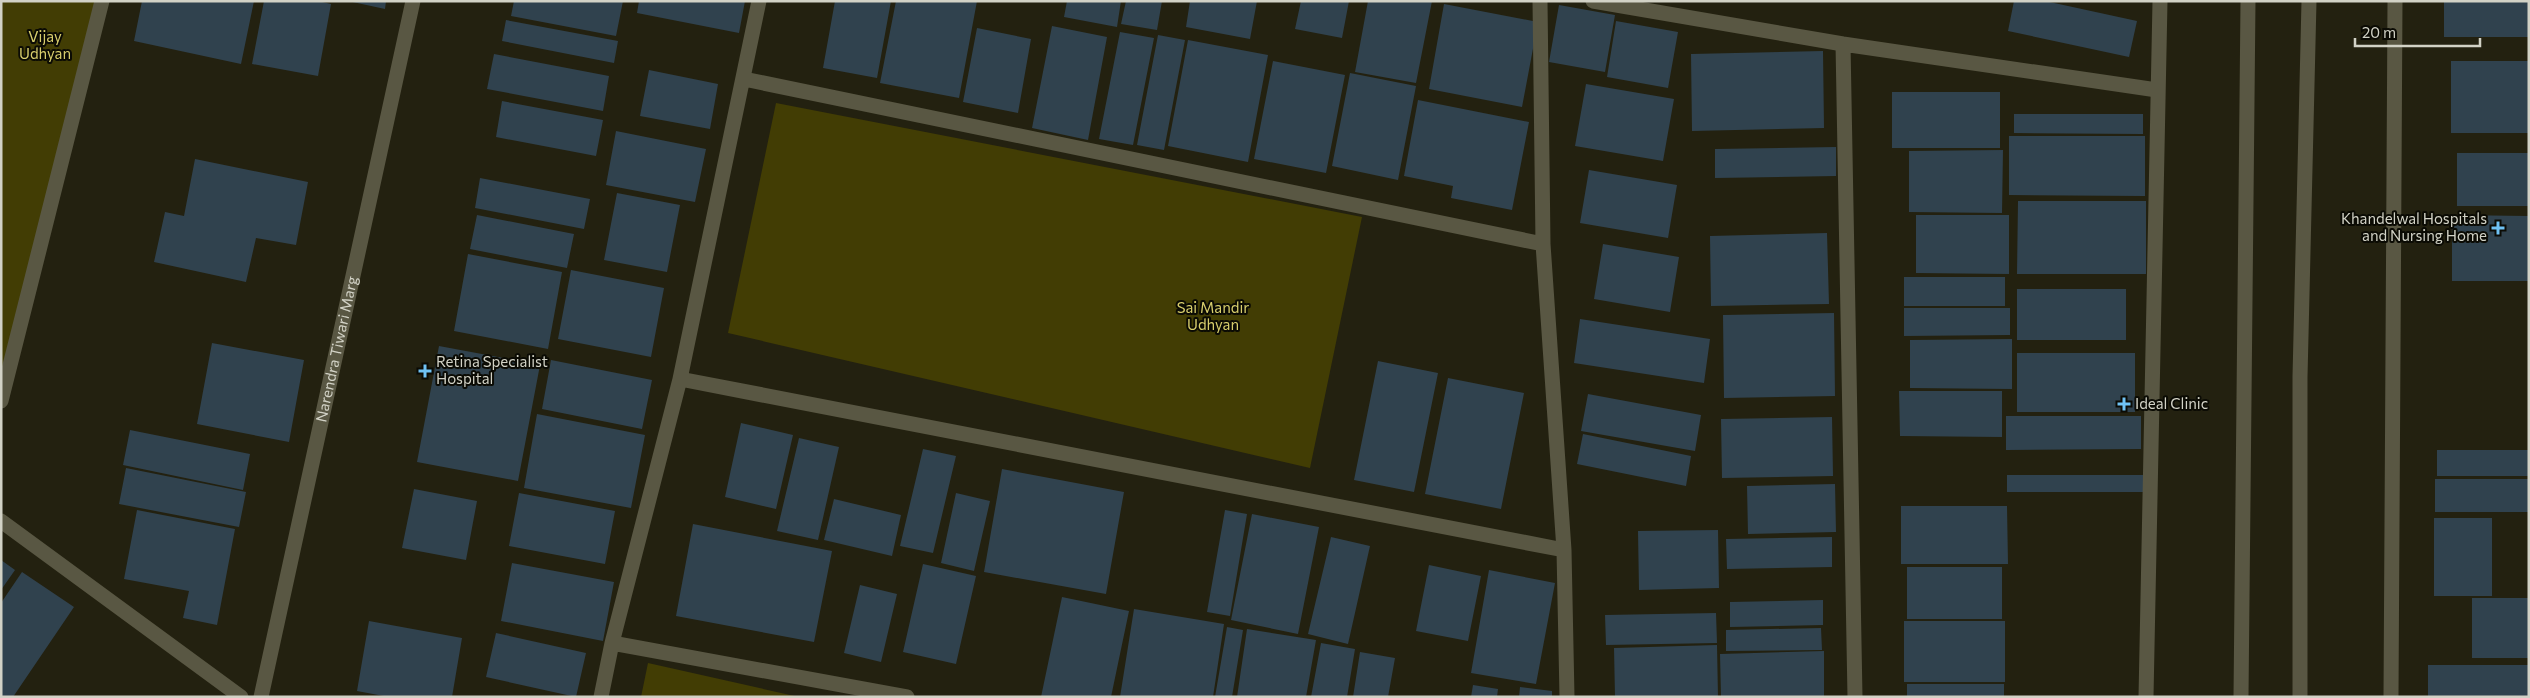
<svg xmlns="http://www.w3.org/2000/svg" width="2530" height="698" font-family="Commissioner,sans-serif">
<style>
.green{fill:#423d04}
.building{fill:#30424e}
.lines{fill:none;stroke-linecap:round;stroke-linejoin:round}
.minor{stroke:#595743;stroke-width:15}
.tertiary{stroke:#595743;stroke-width:15}
.poi-dot{fill:#6fc2f4;stroke:#0b0b04;stroke-width:2}
.labels{text-anchor:middle;stroke-width:4;stroke-linejoin:round;paint-order:stroke}
.park-label{font-size:15px;fill:#d8ce6c;stroke:#0b0b04}
.poi-label{font-size:15px;fill:#d2d2c6;stroke:#0b0b04;text-anchor:start}
.street-label{font-size:15px;fill:#d2d2c6;stroke:#0b0b04}
</style>
<rect width="100%" height="100%" fill="#232110"/>
<path class="green" d="M1 1H102L1 390Z
M776 103 1362 217 1310 468 728 333Z
M648 663 799 697H641Z"/>
<path class="building" d="M142 1H254L241 64 134 41Z
M264 1H318L331 4 318 76 252 64Z
M348 1H386L385 9Z
M514 1H623L616 36 511 16Z
M639 1H745L739 33 637 13Z
M835 1H891L877 78 823 68Z
M896 1H977L959 98 880 83Z
M1067 1H1121L1117 27 1064 17Z
M1126 1H1162L1157 30 1121 24Z
M1190 1H1257L1250 39 1186 27Z
M1301 1H1349L1342 38 1295 29Z
M1368 1H1432L1416 83 1355 72Z
M2014 1H2045L2137 21 2129 57 2008 31Z
M2444 1H2529V37H2444Z
M1444 4 1538 22 1522 107 1429 89Z
M1559 5 1615 15 1605 72 1549 62Z
M506 20 618 41 614 63 502 41Z
M1616 21 1678 32 1668 88 1607 77Z
M1052 26 1107 37 1088 140 1032 128Z
M977 28 1031 39 1018 113 963 102Z
M1120 32 1154 38 1133 145 1099 139Z
M1158 35 1185 40 1164 150 1137 145Z
M1188 40 1268 55 1248 162 1168 146Z
M1823 51 1824 128 1692 131 1691 54Z
M494 54 609 76 603 111 487 89Z
M1273 61 1345 75 1326 173 1254 159Z
M2451 61H2529V133H2451Z
M649 70 718 84 710 129 640 116Z
M1350 73 1416 86 1398 180 1332 166Z
M1586 84 1674 99 1663 161 1575 146Z
M1892 92H2000V148H1892Z
M1418 100 1529 122 1512 210 1451 198 1453 186 1404 176Z
M502 101 603 120 596 156 496 137Z
M2014 114H2143V134L2014 133Z
M616 131 706 149 695 202 606 185Z
M2009 136H2145V196L2009 195Z
M1836 147V176L1715 178V149Z
M2003 150 2002 213 1909 212V151Z
M2457 153H2529V206H2457Z
M195 159 308 182 296 245 256 238 246 282 154 262 165 212 184 216Z
M1589 170 1677 185 1668 238 1580 223Z
M480 178 590 199 584 229 475 208Z
M617 193 680 205 667 272 604 260Z
M2018 201H2146V274H2017Z
M477 215 574 234 567 268 470 249Z
M1916 215H2009V274L1916 273Z
M2452 215 2529 216V281H2452Z
M1827 233 1829 304 1711 306 1710 236Z
M1603 244 1679 257 1670 312 1594 299Z
M468 254 562 272 548 349 454 331Z
M571 270 664 288 651 357 558 339Z
M1904 277H2005V306H1904Z
M2017 289H2126V340H2017Z
M1904 308H2010V335L1904 336Z
M1834 313 1835 396 1724 398 1723 315Z
M1580 319 1710 339 1704 383 1574 363Z
M2012 339V389L1910 388V340Z
M212 343 304 360 289 442 197 424Z
M439 346 540 365 518 481 417 462Z
M2017 353H2135V412H2017Z
M551 360 652 380 642 429 542 409Z
M1378 361 1438 373 1414 492 1354 480Z
M1448 378 1524 393 1501 509 1425 494Z
M1899 391H2002V437L1900 436Z
M1588 394 1701 415 1695 451 1581 431Z
M537 414 645 435 631 508 524 488Z
M2006 416H2141V449L2006 450Z
M1832 417 1833 476 1722 478 1721 419Z
M741 423 793 435 776 509 725 497Z
M130 430 250 454 243 490 123 465Z
M1583 434 1691 456 1686 486 1577 464Z
M799 438 839 447 818 540 777 531Z
M923 449 956 456 933 553 900 546Z
M2437 450H2529V476H2437Z
M126 468 246 492 239 527 119 504Z
M1002 469 1124 492 1106 594 984 572Z
M2007 475H2144L2145 492H2007Z
M2435 479H2529V512H2435Z
M1835 484 1836 532 1748 534 1747 486Z
M414 489 477 501 466 560 402 548Z
M519 493 615 511 605 564 509 546Z
M956 493 990 501 974 571 941 563Z
M834 499 901 515 892 556 824 540Z
M1901 506H2007L2008 564H1901Z
M137 510 235 529 217 625 183 618 189 591 124 579Z
M1225 510 1247 514 1230 616 1207 612Z
M1252 514 1319 527 1298 634 1231 620Z
M2434 518H2492V596H2434Z
M693 524 832 551 814 642 676 616Z
M1718 530 1719 588 1639 590 1638 531Z
M1331 537 1370 546 1348 644 1308 634Z
M1832 537V567L1727 569 1726 539Z
M1 560 15 570 1 590Z
M512 563 614 582 603 641 501 621Z
M923 564 976 576 956 664 903 652Z
M1429 565 1481 576 1468 641 1416 631Z
M1907 567H2002V619H1907Z
M1489 570 1555 583 1536 684 1471 673Z
M22 572 74 607 13 697H4L1 695V603Z
M860 585 897 594 881 662 844 653Z
M1062 597 1129 611 1111 697H1041Z
M2472 598H2529V658H2472Z
M1823 600V625L1730 627V602Z
M1134 609 1224 624 1213 697H1120Z
M1716 613 1717 643 1606 645 1605 615Z
M369 621 462 638 452 697H389L357 691Z
M1904 621H2005V682H1904Z
M1227 627 1243 630 1232 697H1215Z
M1821 628 1822 650 1726 651V630Z
M1247 629 1316 640 1306 697H1237Z
M496 633 586 653 576 697 486 677Z
M1321 643 1355 649 1347 697H1311Z
M1717 645 1718 697H1615L1614 648Z
M1824 651V697H1721L1720 654Z
M1360 652 1395 658 1388 697H1353Z
M2428 665H2529V697H2428Z
M1907 684H2004V697H1907Z
M1473 685 1498 689 1497 697H1471Z
M1520 687 1552 691V697H1519Z"/>
<g class="lines">
<path class="minor" d="M1540 1 1543 244 1564 550 1567 697
M1593 1 1843 44 2157 90
M1843 44 1855 697
M744 79 1543 244
M680 379 1564 550
M1 401 102 1
M1 521 241 697
M612 643 907 697
M601 697 612 643 680 379 759 1
M2146 697 2160 1
M2391 697 2395 1"/>
<g class="tertiary">
<path id="s1" d="M261 697 413 1"/>
<path d="M2241 697 2248 1"/>
<path d="M2300 697V377L2309 1"/>
</g>
</g>
<g class="poi-dot">
<path d="M2495.5 220.5h5v5h5v5h-5v5h-5v-5h-5v-5h5z"/>
<path d="M422.5 363.5h5v5h5v5h-5v5h-5v-5h-5v-5h5z"/>
<path d="M2121.5 396.5h5v5h5v5h-5v5h-5v-5h-5v-5h5z"/>
</g>
<g class="labels">
<g class="park-label">
<text x="45" y="42">Vijay<tspan x="45" dy="17">Udhyan</tspan></text>
<text x="1213" y="313">Sai Mandir<tspan x="1213" dy="17">Udhyan</tspan></text>
</g>
<g class="poi-label">
<text x="2487" y="224" text-anchor="end">Khandelwal Hospitals<tspan x="2487" dy="17">and Nursing Home</tspan></text>
<text x="436" y="367">Retina Specialist<tspan x="436" dy="17">Hospital</tspan></text>
<text x="2135" y="409">Ideal Clinic</text>
</g>
<g class="street-label">
<text dy="5" stroke="none"><textPath href="#s1" startOffset="356">Narendra Tiwari Marg</textPath></text>
</g>
</g>
<rect width="2530" height="698" fill="none" stroke="#d2d2c6" stroke-width="5"/>
<path d="M2355 38v8h125v-8" fill="none" stroke="#d2d2c6" stroke-width="2.5"/>
<text x="2362" y="38" font-size="15" fill="#d2d2c6" stroke="#0b0b04" stroke-width="4" paint-order="stroke">20 m</text>
</svg>
